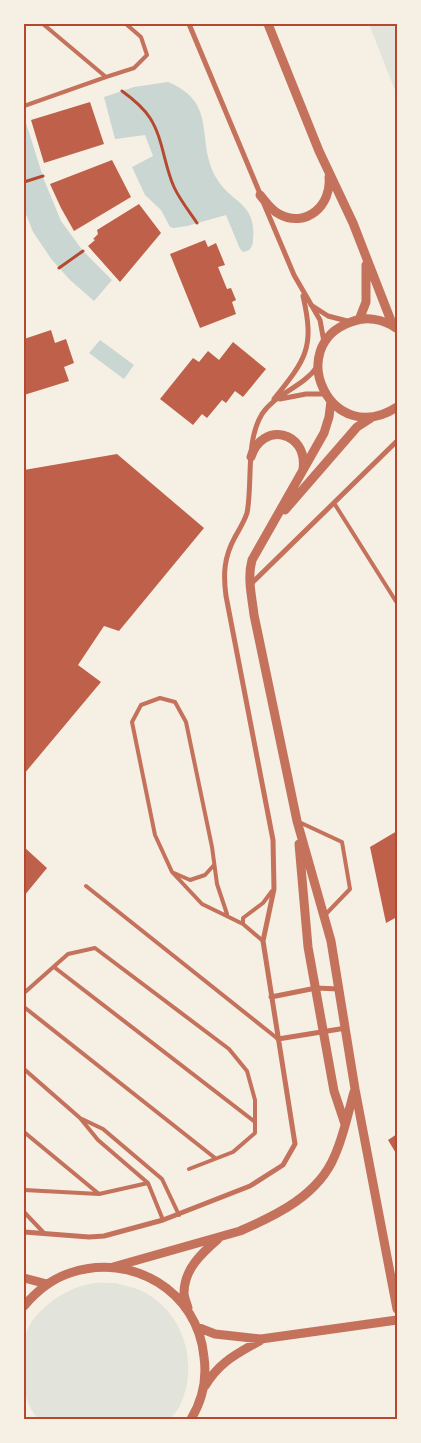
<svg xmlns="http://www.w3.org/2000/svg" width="421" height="1443" font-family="'Work Sans',sans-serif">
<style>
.green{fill:#e2e4dc}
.water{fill:#c9d6d2}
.building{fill:#bf614a}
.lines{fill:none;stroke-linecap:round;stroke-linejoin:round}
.path{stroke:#b5482f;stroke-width:3}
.service{stroke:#c5725c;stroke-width:4}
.minor{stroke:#c5725c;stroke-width:5}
.tertiary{stroke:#c5725c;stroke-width:9}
.neatline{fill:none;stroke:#b5482f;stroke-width:2}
</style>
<rect width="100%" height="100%" fill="#f6efe4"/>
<path class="green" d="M369 24H397V93L394 88Z
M116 1283C124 1286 134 1287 142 1291 183 1311 199 1362 181 1403 179 1409 174 1414 170 1419H38C24 1401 24 1391 24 1369 24 1361 23 1351 24 1342 27 1314 63 1289 89 1284 97 1282 107 1283 116 1283Z"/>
<path class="water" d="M168 82C220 104 194 141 217 179 230 202 257 203 253 239 253 246 251 251 243 252L240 249 226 215 187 226 174 228 170 227 161 210 145 195 132 167 153 156 145 135 115 139 104 97 134 87Z
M26 123 44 180 61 221 83 251 112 280 94 301 70 280 52 260 33 232 24 209V124Z
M100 340 134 365 124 379 89 353Z"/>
<path class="building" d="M90 102 104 144 44 163 31 120Z
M112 160 131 197 74 231 61 208 50 184Z
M139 204 161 233 120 282 88 246 95 240 93 239 98 234 97 230Z
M205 240 208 247 216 243 225 265 218 267 227 289 231 288 236 300 232 302 236 314 200 328 170 254Z
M51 330 55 343 66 339 74 363 64 367 69 381 24 395V339Z
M233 342 266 369 243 397 235 391 226 403 222 400 207 418 202 414 193 425 160 399 193 358 199 362 208 351 219 360Z
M117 454 204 528 119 631 104 626 78 665 101 682 24 774V470Z
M397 831V917L386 923 370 847Z
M24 847 47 868 24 896Z
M397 1134V1155L388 1140Z"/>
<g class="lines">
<path class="path" d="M122 91C133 99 143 107 150 118 163 138 164 165 174 187 180 200 189 211 197 223
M24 182 43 176
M59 268 83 251"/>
<path class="service" d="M106 77 134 68 147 55 141 37 126 24
M24 106 106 77 43 24
M334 503 397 603
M299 822 342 842 350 889 325 915
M174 873 190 880 205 875 214 865
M86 886 278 1039
M227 914 217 884 212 847 186 722 175 702 160 698 141 705 132 722 155 835 172 872 202 904 243 924 263 941
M243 924V918L263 903 272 891
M54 967 255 1122
M24 993 68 954 95 948 229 1049 247 1071 255 1100V1133L233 1152 189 1169
M24 1007 215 1158
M24 1069 80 1118 98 1140 148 1183 163 1220
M82 1119 103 1129 162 1179 179 1215
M24 1132 99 1194
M24 1190 99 1194 148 1183
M24 1212 44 1233"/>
<path class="minor" d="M189 24 261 196
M264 204 294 275 320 320 324 342
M311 305 328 316 351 322
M274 399C306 359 315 348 303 296
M280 399 306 394H326
M250 585 397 441
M271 997 316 988 339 989
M278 1039 346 1028
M24 1232 89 1237 104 1236 163 1220 250 1186 283 1165 295 1144 263 941 274 889 273 840 226 596C223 574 224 557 235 537 240 528 244 522 247 513 253 482 245 442 262 414 275 394 303 387 317 367"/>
<path class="tertiary" d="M268 24 319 151 353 223 393 326
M260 195C266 202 271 210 279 214 306 229 332 205 329 177
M359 320 366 302V265
M396 328C383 319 366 316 351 322 283 346 331 450 397 407
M331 401 329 417 324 433 252 560C247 578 252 597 254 615L297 821 331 941 355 1089 397 1309
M251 457C262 421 308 431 303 469
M285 510 357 427 371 418
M299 844 308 947 334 1091 345 1124
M113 1267 240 1231C277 1215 319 1195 335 1155 344 1135 348 1113 354 1092
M24 1278 47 1284
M24 1306C36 1292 51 1279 70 1273 132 1252 198 1291 204 1357 207 1379 202 1401 191 1419
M188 1308C187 1304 184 1297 184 1293 184 1269 202 1253 218 1239
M197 1327 215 1334 261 1339 397 1320
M205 1386C220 1361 237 1354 261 1340"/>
</g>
<rect width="421" height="1443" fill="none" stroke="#f6efe4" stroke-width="50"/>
<rect x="25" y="25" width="371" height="1393" class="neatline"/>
</svg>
